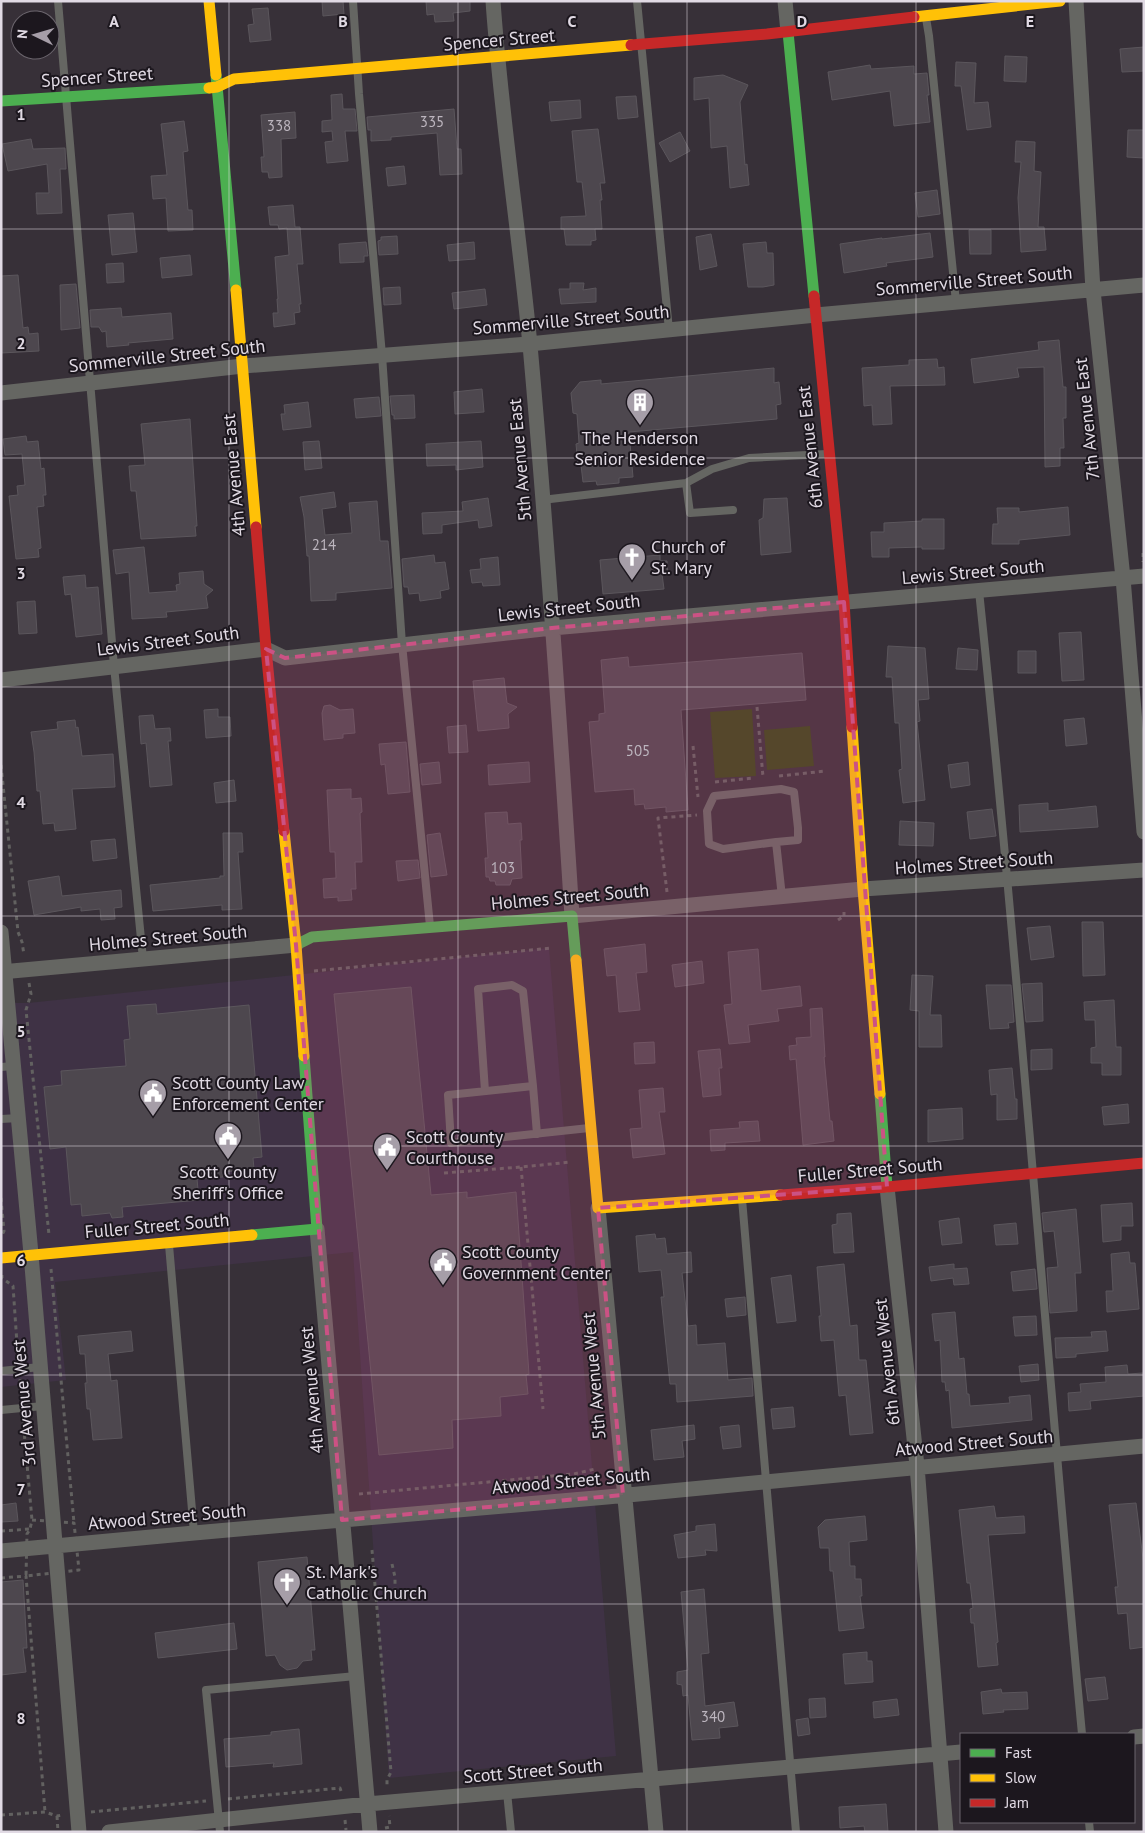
<svg xmlns="http://www.w3.org/2000/svg" width="1145" height="1833" font-family="'PT Sans',sans-serif">
<style>
.built{fill:#3f3245}
.green{fill:#374516}
.building{fill:#4d474e;stroke:#5b565c}
.lines{fill:none;stroke-linecap:round;stroke-linejoin:round}
.path{stroke:#626160;stroke-width:3;stroke-dasharray:4 4;stroke-linecap:butt}
.lane{stroke:#656662;stroke-width:8}
.street{stroke:#656662;stroke-width:15}
.fast{stroke:#4caf50;stroke-width:11}
.slow{stroke:#ffc107;stroke-width:11}
.jam{stroke:#c62828;stroke-width:11}
.marked{fill:#cb5284;fill-opacity:0.2;stroke:#cb5284;stroke-width:4;stroke-dasharray:10 6;stroke-linejoin:round}
.grid{fill:none;stroke:#e1dae4;stroke-width:1;stroke-opacity:0.55}
.labels{text-anchor:middle;stroke-width:4;stroke-linejoin:round;paint-order:stroke}
.number-label{font-size:15px;fill:#bcb5be}
.street-label{font-size:18px;fill:#e1dae4;stroke:#1c171e}
.poi-label{font-size:18px;fill:#e1dae4;stroke:#1c171e;text-anchor:start}
.grid-label{font-size:16px;text-anchor:middle;font-weight:bold;fill:#e1dae4;stroke:#1c171e;stroke-width:4;stroke-linejoin:round;paint-order:stroke}
</style>
<rect width="100%" height="100%" fill="#373038"/>
<path class="built" d="M549 948 616 1756 389 1778 353 1252 55 1282 66 1380 1 1387V1003H28Z"/>
<path class="green" d="M752 709 756 776 715 778 710 712Z
M810 726 814 766 767 770 764 730Z"/>
<path class="building" d="M322 1H343L344 14 323 16Z
M426 1H470V11L453 13 454 21 435 22 434 14 427 15Z
M268 8 271 40 250 42 248 25 254 24 252 9Z
M1144 47V71L1122 72 1120 49Z
M1005 56 1027 57 1026 82 1004 81Z
M956 62 976 63 974 103 988 102 991 127 967 130 961 86H955Z
M870 65 871 69 914 66V74L927 73 929 95H927L930 122 894 126 890 91 832 100 828 72Z
M723 75 748 85 740 102 745 165 747 164 749 185 730 188 727 146 711 148 709 98 694 100V78Z
M342 94 343 109H355L357 131H345L348 161 327 163 325 142 333 141 332 131 322 132V121L332 120 331 95Z
M636 96 638 117 618 119 616 97Z
M580 100 581 118 551 121 549 102Z
M454 109 457 149H461L462 174 440 175 437 133 391 137V140L371 141V130H368L367 117Z
M295 112 296 138 281 139 282 177 269 178 268 172H262L261 157H264L261 115Z
M184 121 188 151 183 152 188 210H192L193 230 168 231 166 198 153 199 151 176 167 175 161 124Z
M598 129 605 183H600L602 200H600L602 229H595L596 240 591 241V245H566L564 229H561V217L586 216 582 182H577L572 131Z
M1128 130H1144V158L1127 157Z
M680 132 690 151 670 162 659 143Z
M31 139 33 149 65 148 66 169H60L62 213 37 214 36 193H49L47 164 8 171 2 144Z
M1016 141 1035 142 1034 171 1041 172 1038 227H1044L1046 250 1021 252 1018 198 1021 162H1015Z
M404 166 406 184 388 186 386 168Z
M937 190 940 214 918 217 915 193Z
M293 205 295 227H300L303 264H297L301 304H299L300 312 294 313 295 324 274 327 273 313H278L277 299H278L275 257 289 255 287 228 279 229 278 225H270L268 207Z
M133 213 137 252 112 255 108 215Z
M969 230H991V254H970Z
M930 233 933 257 886 263 887 266 844 273 840 244 882 238V239Z
M711 234 717 266 700 270 696 237Z
M397 236 398 254 379 255 378 241 381 240V237Z
M366 242 368 256H364V262L340 263 339 244Z
M474 242 475 259 449 261 447 245Z
M766 242 767 253H773L774 285 763 287H748L743 244Z
M190 255 192 275 162 278 160 258Z
M123 263 124 282 107 283 106 264Z
M18 275 23 328 28 327 29 334 38 333 39 351 1 353V276Z
M570 283H584L583 290 596 288V302L561 304 559 289H570Z
M76 284 80 328 61 330 60 285Z
M400 287 401 304 384 305 383 288Z
M485 289 487 305 454 309 452 293Z
M121 308 122 317 171 313 173 339 128 343 129 345 107 347 106 331 102 332 99 327H91L90 310Z
M1059 340 1063 387H1066V418H1063L1064 448H1060V466L1045 467 1044 367 1017 368 1019 377 974 383 971 359 1039 350 1038 342Z
M937 359 938 368 944 367 945 385 890 386 892 424 873 425 872 405 864 406 862 368 909 365V360Z
M774 368V383L779 382 781 404 776 405 777 419 629 432 633 477 619 478V483L597 485 596 481 583 482 581 465H578L576 444 579 443 577 414 573 413 571 393 580 382 601 380V384Z
M482 389 484 412 455 414 454 392Z
M414 395 415 418 394 419V415H392L390 396Z
M379 397 381 416 356 418 354 399Z
M308 402 311 427 283 430 281 414H285L284 405Z
M190 419 197 526H195L196 536 141 539 136 491H131L129 466 145 465 141 424Z
M26 436 27 442 38 441 41 469 44 468 46 495H43L44 506 37 507 41 548 38 549 39 557 16 559 9 496 18 495 17 486 25 485 22 454 5 455 3 439Z
M319 441 322 468 305 470 303 442Z
M481 441 483 467 456 470V465L427 466 426 444Z
M334 492 336 507 322 509 325 535 352 533 349 503 377 501 380 541H388L392 588 336 593V600L311 601 309 556H307L304 517 300 497Z
M488 498 492 526 479 528 478 520 442 525V533L423 534 422 513 463 511 462 502Z
M787 498 791 552 761 555 759 520 763 518 764 499Z
M1068 507 1070 535 1019 540V544H992L993 524H998L997 508H1019V512Z
M922 519H944V549H922V547L889 548V557H872L871 532H884V523L922 521Z
M144 547 149 593 177 591 176 585 180 584 179 573 203 571 204 584 213 590 206 596 208 608 166 612 167 617 132 619 129 572 116 574 113 550Z
M434 555 435 563 445 562 449 589 440 591 441 598 420 601 419 593 409 594 408 587H404L402 559Z
M660 555V561H667L668 574H662L664 589 603 594 600 560Z
M498 557 500 585 483 586 482 582 472 583 470 570 481 569 480 559Z
M85 575 86 588 98 587 102 634 76 637 71 594 65 595 63 577Z
M35 601 37 633 19 634 17 602Z
M1081 632 1084 680 1062 681 1059 633Z
M888 646 925 648 929 699 918 700 920 721 917 722 925 800 903 803 899 770 902 769 899 723H895L892 677H886Z
M958 648 978 650 977 670 956 669Z
M1018 651H1036V673H1018Z
M802 653 806 700 681 710 688 810 666 812V807L645 809 644 804 635 805 634 789 595 792 589 722 599 721V714L605 713 601 660 628 657 629 667Z
M504 678 507 703 517 707 508 714 509 728 478 731 473 681Z
M330 705 340 710 353 709 355 733 343 734V738L324 740 322 713 324 706Z
M218 709V717H230L231 736 206 738 204 710Z
M153 715 155 729 170 728 171 741H168L172 785 150 787 146 743 141 744 139 716Z
M1084 718 1087 744 1066 746 1064 720Z
M75 720 76 728 78 727 82 756 113 754 115 787 72 789 76 829 55 831 54 823 43 824 40 791H37L34 752 31 732 58 729 57 722Z
M466 725 468 752 449 753 447 727Z
M406 742 410 792 388 794 385 764 381 765 379 744Z
M439 762 441 783 422 785 420 764Z
M529 762 530 782 489 785 488 765Z
M968 762 970 785 951 788 948 765Z
M234 780 236 801 216 803 214 783Z
M351 789V799L361 798 362 812 360 813 362 862H355L356 889H351L352 900 338 901V897L324 898 323 879 336 878 335 852H330L327 790Z
M1048 803V811L1096 806 1098 827 1020 832 1019 805Z
M992 809 996 836 970 839 967 812Z
M507 812 508 824 521 823 522 840H520L522 878 512 879 510 885H496L495 881H490L489 877H486L485 858H488L485 813Z
M900 821 934 823 933 846 899 845Z
M223 833H242L243 852H238L242 909 222 910V905L153 911 150 885 220 878V876H224Z
M440 833 447 875 431 877 427 835Z
M115 839 117 858 93 861 91 841Z
M418 860 420 878 398 881 396 861Z
M59 876 62 896 121 890 122 907 114 908 115 919 101 920 100 909 81 911V907L34 915 28 881Z
M1082 922H1103L1105 975 1083 976Z
M1050 926 1054 957 1031 960 1027 928Z
M645 944 647 972 636 973 640 1010 619 1012 616 975 607 976 604 949Z
M758 949 761 991 800 986 802 1006 777 1009 779 1021 748 1025 750 1042 729 1044 724 1005 732 1004 728 952Z
M702 961 704 983 675 987 672 965Z
M912 975 933 976 930 1015H941L942 1047H919V1011L910 1010Z
M1042 983 1043 1021 1026 1022 1022 984Z
M986 985H1011L1014 1022 1008 1023 1009 1028 990 1029Z
M411 987 431 1195 467 1192V1198L516 1192 529 1374 526 1375 528 1394 500 1397 501 1416 452 1420 453 1448 379 1455 334 994Z
M1114 1000 1116 1047H1121V1075H1102V1063H1091V1048L1096 1047 1095 1020H1085L1084 1002Z
M156 1004 157 1014 249 1005 262 1157 253 1158 254 1169 222 1172 223 1177 197 1179 199 1200 122 1207 123 1217 112 1218 110 1213 82 1216 81 1204 71 1205 66 1147 50 1149 44 1087 62 1085 61 1071 126 1066 124 1040 130 1039 127 1006Z
M822 1008 825 1057H824L830 1121H832L834 1141 803 1145 796 1059 790 1060 789 1046 797 1045 796 1038 811 1037 810 1009Z
M654 1042 655 1063 635 1064 634 1043Z
M720 1049 722 1068H719L721 1095 703 1097 698 1051Z
M1052 1049V1069L1031 1070V1050Z
M1012 1068 1015 1099H1017V1119L997 1120V1094L991 1095 989 1070Z
M663 1088 665 1112H659L665 1154 633 1158 630 1129 642 1128 639 1090Z
M1128 1104 1129 1123 1104 1125 1102 1107Z
M962 1108 963 1139 928 1142V1110Z
M758 1121 760 1141 725 1143V1150L711 1151 710 1130 740 1128 739 1122Z
M1132 1203 1133 1226H1121V1240L1103 1242 1101 1205Z
M1076 1209 1081 1273H1075L1077 1311 1050 1313 1047 1268 1058 1267 1054 1231 1044 1232 1042 1213Z
M851 1213 854 1252 834 1253 832 1225 837 1224V1214Z
M959 1218 962 1243 942 1245 939 1221Z
M1016 1223 1018 1244 996 1245 994 1225Z
M655 1234 656 1239 665 1238 667 1254 691 1252 692 1272 682 1273 688 1326 696 1325 697 1345 725 1343 728 1380 752 1378 753 1396 677 1402 676 1384H670L661 1297H664L661 1270 639 1272 636 1236Z
M1129 1252 1130 1263H1135L1139 1309 1107 1312 1106 1291H1113L1111 1254Z
M844 1264 850 1326 857 1325 859 1360H866L873 1433 850 1435 846 1395 839 1396 834 1340 821 1341 819 1316H821L817 1267Z
M954 1264V1269L967 1268 969 1284 954 1285 953 1278 931 1281 929 1267Z
M1035 1269 1037 1289 1013 1291 1011 1272Z
M791 1275 796 1321 777 1323 771 1278Z
M745 1297 746 1315 727 1317 725 1299Z
M955 1312 959 1359 964 1358 967 1394H969L970 1406 1010 1403 1009 1397 1030 1395 1032 1420 952 1428 949 1390 946 1391 945 1382H942L940 1340 935 1341 932 1314Z
M1036 1316 1037 1335 1015 1336 1013 1317Z
M131 1331 133 1351 108 1354 111 1381 117 1380 122 1438 93 1440 90 1409H87L85 1383H87L85 1354H80L78 1336Z
M1106 1331 1108 1351 1076 1354V1357L1056 1358 1055 1338 1092 1337 1091 1332Z
M1038 1364 1039 1380 1021 1382 1019 1366Z
M1127 1365 1128 1374 1143 1373 1144 1396 1090 1401 1091 1409 1069 1411 1068 1393 1081 1392 1080 1384 1106 1382 1105 1367Z
M793 1407 795 1427 773 1429 771 1409Z
M694 1425 695 1439 682 1441 684 1457 654 1460 651 1430Z
M739 1425 741 1447 723 1449 720 1427Z
M16 1503 18 1521 1 1522V1505Z
M1136 1503 1144 1567V1647L1130 1649 1127 1613 1118 1614 1115 1587H1118L1109 1505Z
M994 1506 996 1518 1024 1516 1025 1533 988 1535 998 1642 996 1643 998 1665 978 1667 974 1623H971L970 1609 973 1608 970 1583H967L959 1510Z
M865 1516 867 1540 849 1542 850 1566H855V1579H861L862 1596H860L864 1628 839 1631 833 1571H830L829 1548H820L818 1527 825 1520Z
M715 1524 717 1551 705 1550 706 1555 678 1558 674 1535 696 1531V1526Z
M307 1557 315 1650H311L312 1660 303 1661 297 1668 287 1670 280 1665 275 1655 266 1656 258 1562Z
M23 1580 27 1648H23L26 1672 1 1675V1582Z
M704 1589 709 1653 701 1654 705 1706 734 1702 738 1726 719 1728 720 1738 692 1740 688 1695 683 1696 682 1685 677 1684V1672L688 1670 681 1592Z
M234 1623 237 1649 158 1658 155 1633Z
M867 1652V1661H872L873 1682 845 1684 843 1654Z
M1105 1677 1108 1699 1088 1701 1085 1679Z
M1001 1689 1002 1693 1027 1692 1028 1709 1003 1710 1004 1712 983 1714 981 1692Z
M825 1698 826 1717 810 1718 809 1699Z
M897 1699 899 1715 874 1718 873 1702Z
M808 1718 810 1734 798 1736 796 1720Z
M299 1729 302 1764 273 1767 274 1763 226 1767 224 1739 271 1735V1732Z
M886 1804 888 1832H865L864 1826 840 1828 839 1807Z"/>
<g class="lines">
<path class="path" d="M1143 553V562
M757 707 763 777
M693 746 698 797
M1 765 18 932 22 942 24 955
M779 776 826 771
M715 782 753 778
M667 892 658 818 697 815
M838 920 844 916V912
M314 971 552 948
M29 983 31 994 26 1010 49 1235
M521 1167 543 1409
M444 1173 521 1167 571 1162
M1 1198 4 1231 1 1237
M51 1269 74 1523
M2 1275V1278L13 1286 18 1358
M20 1379 22 1398
M23 1419 32 1520
M359 1494 574 1474 595 1469
M32 1520 74 1523 79 1570 26 1576 27 1534 30 1529Z
M1 1531 30 1529
M372 1550 391 1772 387 1780V1787
M392 1564 395 1577V1590
M1 1578 26 1576 45 1812
M228 1799 340 1788 341 1791
M91 1812 206 1801
M1 1815 45 1812 57 1816 62 1815
M57 1816 58 1832
M345 1820 346 1830
M385 1828 390 1827 389 1816"/>
<path class="lane" d="M58 1 114 666 143 959
M353 1 359 94 382 355 402 644 430 926
M637 1 669 330
M926 18 929 36 956 302
M542 500 686 483
M733 510 690 513 686 483 712 469 749 458 827 454
M979 591C1019 971 1046 1353 1082 1734
M776 842 723 849 709 844 707 811 714 796 781 789 794 792 798 828V840L776 842 782 897
M1 1067 14 1066
M533 1086 537 1134
M485 1091 478 989 512 985 523 991 533 1086 448 1095 451 1143 589 1128
M1 1119 19 1118
M742 1199 796 1832
M169 1245 194 1533
M1 1371 40 1367
M1 1410 43 1406
M507 1792 511 1832
M1089 1822 1090 1832
M220 1832 206 1690 356 1676"/>
<path class="street" d="M493 1C501 116 519 231 530 345 547 535 560 726 572 916L863 889 1144 870
M785 1 788 32
M1076 1 1093 290 1123 578 1144 832
M1 393 243 366 529 344 816 315 1144 285
M1 680 266 649 285 658 552 628 1144 576
M1 932 31 1254 79 1832
M1 972 296 945
M887 1187 917 1466 946 1832
M598 1208 656 1832
M317 1229 370 1832
M1 1551 194 1533 607 1497 1144 1446
M1134 1737 1144 1736
M109 1832 367 1804 961 1752"/>
<path class="fast" d="M788 32 814 296
M216 75 236 290
M1 101 209 88
M296 945 312 937 572 916 576 960
M880 1094 887 1187
M252 1235 317 1229 304 1056"/>
<path class="slow" d="M209 1 216 75
M914 17 1060 1
M209 88 217 87 234 79 631 45
M236 290 256 527
M852 727 863 889 880 1094
M284 831 296 945 304 1056
M576 960 598 1208 781 1195
M1 1258 252 1235"/>
<path class="jam" d="M631 45 767 34 914 17
M814 296 844 602 852 727
M256 527 266 649 284 831
M781 1195 887 1187 1144 1163"/>
</g>
<path class="marked" d="M844 602 887 1187 598 1208 623 1495 342 1520 296 945 266 649 285 658 552 628Z"/>
<path class="grid" d="M229 1V1832M458 1V1832M687 1V1832M916 1V1832M1 229H1144M1 458H1144M1 687H1144M1 916H1144M1 1146H1144M1 1375H1144M1 1604H1144"/>
<defs>
<g id="building-pin" transform="scale(1.4375)"><path d="M0 17L-7.5 6A9.5 9.5 0 1 1 7.5 6Z" fill="#a69ea8" stroke="#1c171e"/><path d="M-4-6H4V6H1V3H-1V6H-4ZM-2.5-4.3h1.7v1.8h-1.7ZM.8-4.3h1.7v1.8H.8ZM-2.5-1h1.7V.8h-1.7ZM.8-1h1.7V.8H.8Z" fill="#fff"/></g>
<g id="church-pin" transform="scale(1.4375)"><path d="M0 17L-7.5 6A9.5 9.5 0 1 1 7.5 6Z" fill="#a69ea8" stroke="#1c171e"/><path d="M-1.2-6h2.4v3.5h3.3v2.4h-3.3V6h-2.4V-.1h-3.3v-2.4h3.3Z" fill="#fff"/></g>
<g id="civic-pin" transform="scale(1.4375)"><path d="M0 17L-7.5 6A9.5 9.5 0 1 1 7.5 6Z" fill="#a69ea8" stroke="#1c171e"/><path d="M-.6-6.5H3V-4.5H.6V-3L4-1V1h2V6H-6V1h2V-1L-.6-3ZM-1.2 2.5V6h2.4V2.5Z" fill="#fff"/></g>
</defs>
<g fill-rule="evenodd">
<use href="#building-pin" x="640" y="402"/>
<use href="#church-pin" x="632" y="557"/>
<use href="#civic-pin" x="153" y="1093"/>
<use href="#civic-pin" x="228" y="1136"/>
<use href="#civic-pin" x="387" y="1147"/>
<use href="#civic-pin" x="443" y="1262"/>
<use href="#church-pin" x="287" y="1582"/>
</g>
<g class="labels">
<g class="number-label">
<text x="432" y="127">335</text>
<text x="279" y="131">338</text>
<text x="324" y="550">214</text>
<text x="638" y="756">505</text>
<text x="503" y="873">103</text>
<text x="713" y="1722">340</text>
</g>
<g class="street-label">
<text transform="translate(499 40) rotate(-5)" y="6">Spencer Street</text>
<text transform="translate(97 77) rotate(-4)" y="6">Spencer Street</text>
<text transform="translate(974 281) rotate(-5)" y="6">Sommerville Street South</text>
<text transform="translate(571 320) rotate(-5)" y="6">Sommerville Street South</text>
<text transform="translate(167 356) rotate(-6)" y="6">Sommerville Street South</text>
<text transform="translate(1087 419) rotate(-96)" y="6">7th Avenue East</text>
<text transform="translate(810 447) rotate(-96)" y="6">6th Avenue East</text>
<text transform="translate(520 460) rotate(-95)" y="6">5th Avenue East</text>
<text transform="translate(234 475) rotate(-95)" y="6">4th Avenue East</text>
<text transform="translate(973 572) rotate(-5)" y="6">Lewis Street South</text>
<text transform="translate(569 608) rotate(-6)" y="6">Lewis Street South</text>
<text transform="translate(168 641) rotate(-7)" y="6">Lewis Street South</text>
<text transform="translate(974 863) rotate(-4)" y="6">Holmes Street South</text>
<text transform="translate(570 897) rotate(-5)" y="6">Holmes Street South</text>
<text transform="translate(168 938) rotate(-5)" y="6">Holmes Street South</text>
<text transform="translate(870 1170) rotate(-5)" y="6">Fuller Street South</text>
<text transform="translate(157 1226) rotate(-5)" y="6">Fuller Street South</text>
<text transform="translate(887 1362) rotate(-96)" y="6">6th Avenue West</text>
<text transform="translate(594 1376) rotate(-95)" y="6">5th Avenue West</text>
<text transform="translate(312 1390) rotate(-95)" y="6">4th Avenue West</text>
<text transform="translate(24 1403) rotate(-95)" y="6">3rd Avenue West</text>
<text transform="translate(974 1443) rotate(-5)" y="6">Atwood Street South</text>
<text transform="translate(571 1481) rotate(-5)" y="6">Atwood Street South</text>
<text transform="translate(167 1517) rotate(-5)" y="6">Atwood Street South</text>
<text transform="translate(533 1771) rotate(-5)" y="6">Scott Street South</text>
</g>
<g class="poi-label">
<text x="640" y="444" text-anchor="middle">The Henderson<tspan x="640" dy="21">Senior Residence</tspan></text>
<text x="651" y="553">Church of<tspan x="651" dy="21">St. Mary</tspan></text>
<text x="172" y="1089">Scott County Law<tspan x="172" dy="21">Enforcement Center</tspan></text>
<text x="406" y="1143">Scott County<tspan x="406" dy="21">Courthouse</tspan></text>
<text x="228" y="1178" text-anchor="middle">Scott County<tspan x="228" dy="21">Sheriff's Office</tspan></text>
<text x="462" y="1258">Scott County<tspan x="462" dy="21">Government Center</tspan></text>
<text x="306" y="1578">St. Mark's<tspan x="306" dy="21">Catholic Church</tspan></text>
</g>
</g>
<g class="grid-label">
<text x="114" y="27">A</text>
<text x="343" y="27">B</text>
<text x="572" y="27">C</text>
<text x="802" y="27">D</text>
<text x="1030" y="27">E</text>
<text x="21" y="120">1</text>
<text x="21" y="349">2</text>
<text x="21" y="579">3</text>
<text x="21" y="808">4</text>
<text x="21" y="1037">5</text>
<text x="21" y="1266">6</text>
<text x="21" y="1495">7</text>
<text x="21" y="1724">8</text>
</g>
<rect width="1145" height="1833" fill="none" stroke="#e1dae4" stroke-width="5"/>
<rect x="960" y="1733" width="175" height="90" fill="#1c171e" stroke="#6b656d"/>
<rect x="970" y="1749" width="25" height="8" fill="#4caf50" stroke="#6b656d"/>
<text x="1005" y="1758" font-size="15" fill="#e1dae4">Fast</text>
<rect x="970" y="1774" width="25" height="8" fill="#ffc107" stroke="#6b656d"/>
<text x="1005" y="1783" font-size="15" fill="#e1dae4">Slow</text>
<rect x="970" y="1799" width="25" height="8" fill="#c62828" stroke="#6b656d"/>
<text x="1005" y="1808" font-size="15" fill="#e1dae4">Jam</text>
<g transform="translate(35 35) rotate(275)"><circle r="24" fill="#1c171e" stroke="#6b656d"/>
<path d="M0-4L9 19L0 12L-9 19Z" fill="#a69ea8"/>
<text y="-8" font-size="14" font-weight="bold" text-anchor="middle" fill="#e1dae4">N</text>
</g>
</svg>
